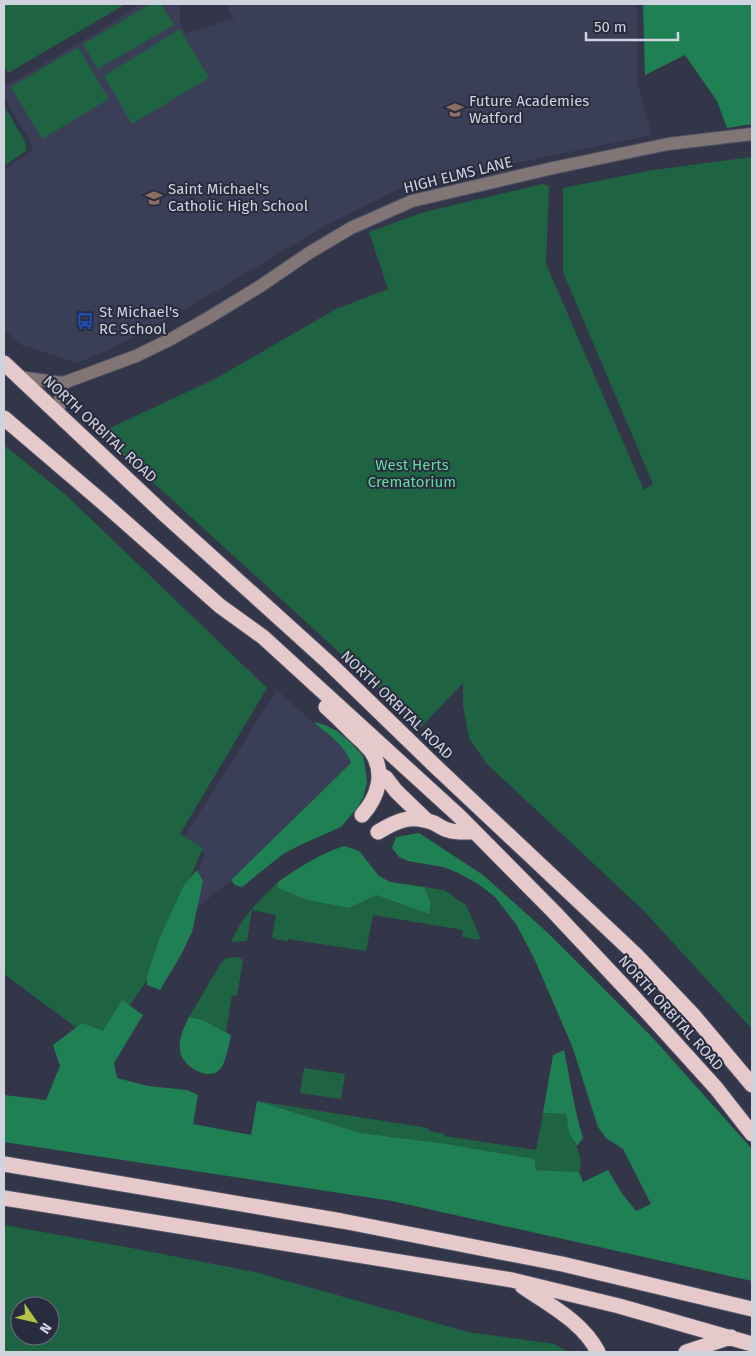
<svg xmlns="http://www.w3.org/2000/svg" width="756" height="1356" font-family="'Fira Sans',sans-serif">
<style>
.built{fill:#3a3e57}
.green{fill:#1e6442;fill-rule:evenodd}
.forest{fill:#1f8053}
.lines{fill:none;stroke-linecap:round;stroke-linejoin:round}
.minor-casing{stroke:#4f5264;stroke-width:14}
.highway-casing{stroke:#4f5264;stroke-width:17}
.minor{stroke:#817576;stroke-width:12}
.highway{stroke:#e6c9cb;stroke-width:15}
.labels{text-anchor:middle;dominant-baseline:central;stroke-width:4;stroke-linejoin:round;paint-order:stroke}
.poi-label{font-size:15px;fill:#d0d2de;stroke:#292c3e;text-anchor:start}
.street-label{font-size:15px;fill:#d0d2de;stroke:#292c3e}
.park-label{font-size:15px;fill:#62dc9d;stroke:#292c3e}
</style>
<rect width="100%" height="100%" fill="#333649"/>
<!-- built -->
<path class="built" d="M 141,4 L 180,4 L 180,24 L 185,33 L 234,19 L 225,4 L 637,4 L 638,85 L 652,135 L 407,185 L 327,225 L 173,316 L 106,351 L 77,363 L 21,345 L 4,328 L 4,169 L 32,151 L 30,141 L 4,97 L 4,87 L 79,43 Z
M 277,690 L 318,727 L 334,738 L 345,750 L 351,763 L 231,880 L 197,908 L 186,900 L 205,853 L 183,839 Z"/>
<!-- green -->
<path class="green" d="M 4,4 L 126,4 L 8,73 L 4,65 Z
M 150,4 L 161,4 L 174,25 L 98,69 L 83,44 Z
M 180,29 L 209,78 L 132,124 L 104,76 Z
M 78,47 L 109,99 L 42,139 L 11,87 Z
M 4,105 L 25,142 L 26,151 L 4,166 Z
M 752,157 L 752,1029 L 644,911 L 486,763 L 469,738 L 463,705 L 463,683 L 421,727 L 99,433 L 215,379 L 336,309 L 388,289 L 369,232 L 424,212 L 543,184 L 549,186 L 546,264 L 644,490 L 653,484 L 563,272 L 563,188 L 653,170 Z
M 4,445 L 67,496 L 267,688 L 180,834 L 203,848 L 183,894 L 167,952 L 101,1046 L 4,974 Z
M 277,883 L 279,888 L 307,900 L 348,908 L 362,902 L 376,895 L 429,914 L 431,903 L 424,887 L 444,890 L 466,905 L 480,937 L 479,940 L 462,937 L 463,930 L 373,915 L 366,951 L 288,939 L 288,941 L 274,939 L 272,937 L 276,915 L 252,910 L 247,941 L 231,942 C 244,914 256,904 277,883 Z
M 238,957 L 243,960 L 237,996 L 232,995 L 226,1032 L 203,1020 L 189,1017 L 221,963 L 226,958 Z
M 304,1068 L 345,1074 L 341,1099 L 300,1093 Z
M 257,1101 L 428,1128 L 429,1131 L 445,1134 L 445,1136 L 536,1150 L 543,1113 L 566,1114 C 567,1121 568,1128 570,1134 C 577,1148 584,1157 579,1172 L 536,1170 L 535,1159 L 441,1143 L 361,1133 Z
M 4,1225 L 131,1248 L 255,1272 L 468,1332 L 554,1344 L 569,1352 L 4,1352 ZM 20,1306 L 50,1306 L 50,1336 L 20,1336 Z"/>
<!-- forest -->
<path class="forest" d="M 643,4 L 752,4 L 752,124 L 727,128 L 717,101 L 685,55 L 645,75 Z
M 314,722 L 325,725 L 337,731 L 352,744 L 363,756 L 365,767 L 367,782 L 364,795 L 358,807 L 341,827 L 300,845 L 283,854 L 242,887 L 235,885 L 231,880 L 351,763 C 347,753 342,746 334,739 C 328,733 320,729 314,722 Z
M 419,833 L 483,875 L 548,933 L 652,1037 L 752,1149 L 752,1281 L 392,1201 L 4,1142 L 4,1095 L 46,1100 L 60,1066 L 53,1045 L 82,1023 L 103,1031 L 122,1000 L 143,1015 L 114,1063 L 117,1078 L 148,1086 L 187,1090 L 198,1095 L 193,1124 L 251,1135 L 257,1101 L 361,1133 L 441,1143 L 535,1159 L 536,1170 L 579,1172 L 583,1182 L 608,1170 L 621,1192 L 636,1211 L 651,1204 L 623,1149 L 606,1138 L 598,1127 L 572,1046 L 534,958 L 516,924 L 495,897 L 477,883 L 456,872 L 443,867 L 408,861 L 399,857 L 392,848 L 396,837 Z
M 344,846 L 359,851 L 379,876 L 390,882 L 424,887 L 431,903 L 429,914 L 376,895 L 362,902 L 348,908 L 307,900 L 278,888 L 277,883 C 297,868 320,854 344,846 Z
M 197,870 L 203,881 L 192,932 L 181,955 L 160,990 L 147,985 L 147,976 L 160,937 L 184,885 Z
M 189,1017 L 203,1020 L 231,1035 C 230,1041 225,1064 221,1068 C 211,1082 188,1069 182,1057 C 176,1044 183,1029 189,1017 Z
M 564,1050 C 570,1079 574,1109 583,1138 L 577,1146 L 569,1133 L 566,1114 L 543,1113 L 553,1055 Z"/>
<g class="lines">
<!-- minor casing -->
<g class="minor-casing">
<path id="minor" d="M 19,377 L 63,383 L 136,356 L 171,339 L 208,318 L 259,287 L 309,253 L 351,228 L 412,201 L 553,168 L 668,144 L 752,134
M 58,414 L 63,383"/>
</g>
<!-- highway casing -->
<g class="highway-casing">
<path id="highway" d="M 4,363 L 162,512 L 329,663 L 433,764 L 636,955 L 694,1016 L 752,1085
M 4,418 L 107,506 L 220,606 L 263,637 L 459,816 L 554,912 L 630,993 L 716,1088 L 752,1134
M 326,707 C 336,716 345,725 354,734 C 360,739 366,745 371,751 C 386,773 378,797 362,815
M 379,774 L 386,778 L 396,791 L 426,820
M 378,832 C 398,820 411,814 434,823 C 438,825 443,829 448,830 C 456,833 467,832 475,832
M 4,1164 L 342,1221 L 562,1264 L 752,1309
M 4,1198 L 512,1280 L 619,1306 L 752,1344
M 522,1286 C 549,1305 582,1321 598,1352
M 686,1352 L 731,1337"/>
</g>
<!-- minor -->
<use href="#minor" class="minor"/>
<!-- highway -->
<use href="#highway" class="highway"/>
</g>
<!-- icons -->
<defs>
<g id="school-bare" transform="scale(1.35)"><path d="M0-5L7-2L0 1L-7-2ZM-4 1L0 2.5L4 1V4Q0 6-4 4Z" fill="#8d6e63" stroke="#292c3e" stroke-width="2.5" paint-order="stroke"/></g>
<g id="bus-bare" transform="scale(1.35)"><path d="M-5-6H5V4H4V6H2V4H-2V6H-4V4H-5ZM-3.5-4V0h7V-4ZM-3.5 1.2v1.5H-2V1.2ZM2 1.2v1.5H3.5V1.2Z" fill="#1a4fb4" stroke="#292c3e" stroke-width="2.5" paint-order="stroke"/></g>
</defs>
<g fill-rule="evenodd">
<use href="#school-bare" x="455" y="110"/>
<use href="#school-bare" x="154" y="198"/>
<use href="#bus-bare" x="85" y="321"/>
</g>
<g class="labels">
<!-- poi labels -->
<g class="poi-label">
<text x="469" y="101">Future Academies<tspan x="469" dy="17">Watford</tspan></text>
<text x="168" y="189">Saint Michael's<tspan x="168" dy="17">Catholic High School</tspan></text>
<text x="99" y="312">St Michael's<tspan x="99" dy="17">RC School</tspan></text>
</g>
<!-- street labels -->
<g class="street-label">
<text transform="translate(458 175) rotate(-14)">HIGH ELMS LANE</text>
<text transform="translate(100 429) rotate(43)">NORTH ORBITAL ROAD</text>
<text transform="translate(397 705) rotate(44)">NORTH ORBITAL ROAD</text>
<text transform="translate(671 1013) rotate(48)">NORTH ORBITAL ROAD</text>
</g>
<!-- park labels -->
<g class="park-label">
<text x="412" y="465">West Herts<tspan x="412" dy="17">Crematorium</tspan></text>
</g>
</g>
<!-- border -->
<rect width="756" height="1356" fill="none" stroke="#d0d2de" stroke-width="10"/>
<!-- north arrow -->
<g transform="translate(35 1321) rotate(124)"><circle r="24" fill="#292c3e" stroke="#6c6e7e"/>
<path d="M0-4L9 19L0 12L-9 19Z" fill="#b6c148"/>
<text y="-8" font-size="14" font-weight="bold" text-anchor="middle" fill="#d0d2de">N</text>
</g>
<!-- scale -->
<path d="M586 32v8h92v-8" fill="none" stroke="#d0d2de" stroke-width="2.5"/>
<text x="594" y="32" font-size="15" fill="#d0d2de" stroke="#292c3e" stroke-width="4" paint-order="stroke">50 m</text>
</svg>
